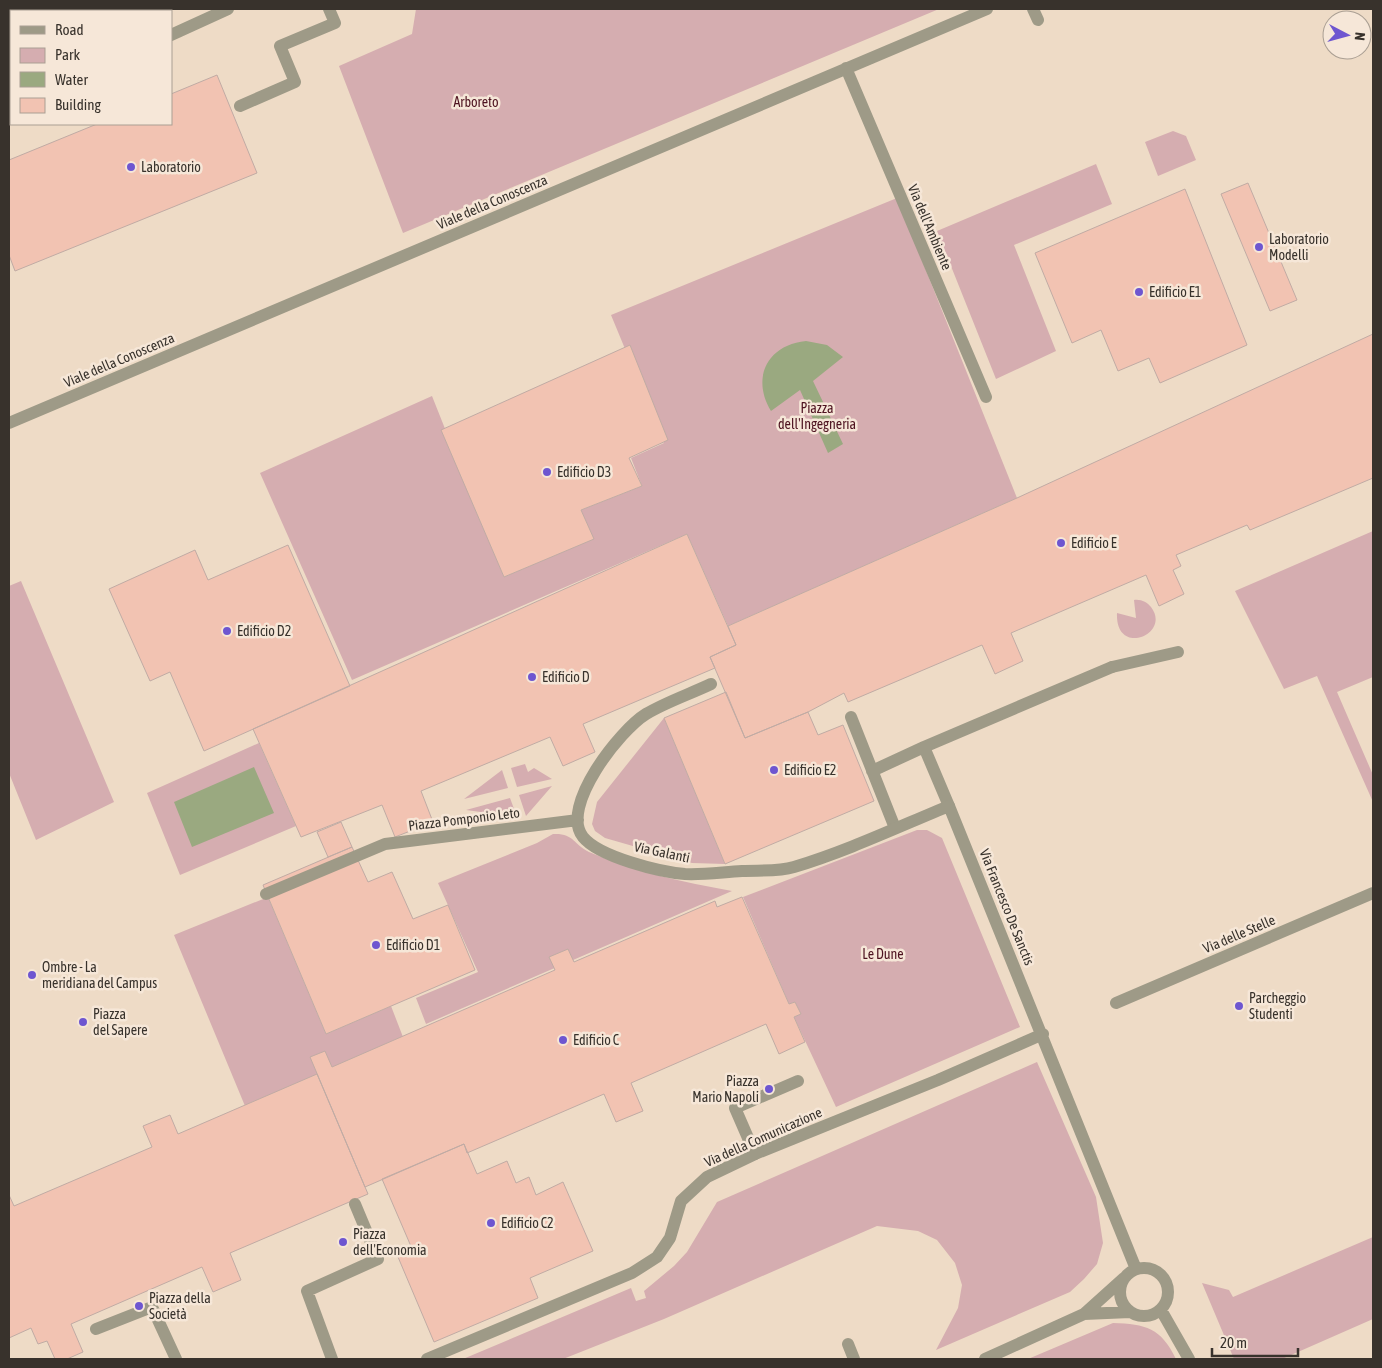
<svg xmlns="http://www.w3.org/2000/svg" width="1382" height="1368" font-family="'Asap Condensed',sans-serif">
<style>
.built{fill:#eedbc6;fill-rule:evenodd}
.green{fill:#d5adb0}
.water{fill:#9aa980}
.building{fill:#f2c3b2;stroke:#c0aba4}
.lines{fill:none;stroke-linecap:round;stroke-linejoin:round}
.service{stroke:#9e9a87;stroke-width:12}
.pedestrian{stroke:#9e9a87;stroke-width:12}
.minor{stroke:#9e9a87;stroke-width:12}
.poi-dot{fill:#6e56d0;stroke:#f6e7d8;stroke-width:2}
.labels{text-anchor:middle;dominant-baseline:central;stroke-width:5;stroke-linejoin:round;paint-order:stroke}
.park-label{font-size:14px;fill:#4e1320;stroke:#f6e7d8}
.poi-label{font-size:14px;fill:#38322c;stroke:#f6e7d8;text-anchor:start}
.street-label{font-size:14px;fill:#38322c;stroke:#f6e7d8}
</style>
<rect width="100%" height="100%" fill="#f6e7d8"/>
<!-- built -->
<path class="built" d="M 9,9 L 1373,9 L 1373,1359 L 9,1359 ZM 11,11 L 171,11 L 171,124 L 11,124 ZM 1332,20 L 1362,20 L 1362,50 L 1332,50 Z"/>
<!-- green -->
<path class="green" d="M 416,9 L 939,9 L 403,233 L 339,66 L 412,34 Z
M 1173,131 L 1186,136 L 1196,160 L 1158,176 L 1145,142 Z
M 1096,164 L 1112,204 L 1014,245 L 1056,351 L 996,379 L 937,231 Z
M 897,198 L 1017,498 L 728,626 L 687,534 L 352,680 L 260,473 L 432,396 L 504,577 L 593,539 L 581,510 L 642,486 L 631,458 L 664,443 L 611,315 Z
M 1373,531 L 1373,677 L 1337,692 L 1373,775 L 1373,802 L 1317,676 L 1284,689 L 1235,591 Z
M 21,581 L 114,802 L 36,840 L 9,773 L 9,586 Z
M 1134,600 C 1141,599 1147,602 1151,607 C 1172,634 1115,658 1117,613 L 1136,618 Z
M 664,718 L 725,864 L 692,863 L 605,838 L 595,831 L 592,824 L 597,802 Z
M 259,743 L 296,826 L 180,875 L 147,793 Z
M 525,764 L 528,772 L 534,768 L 552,779 L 517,787 L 511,768 Z
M 502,770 L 508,788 L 464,799 Z
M 552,786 L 526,816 L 519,795 Z
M 510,798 L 517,817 L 466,810 Z
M 917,830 L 927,830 L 942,838 L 1020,1027 L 836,1107 L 794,1017 L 801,1014 L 795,1002 L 789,1004 L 743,897 Z
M 553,834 C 574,833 573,844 589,852 C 635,872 683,882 732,891 L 426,1024 L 416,998 L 478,972 L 438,883 L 537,843 Z
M 268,897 L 326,1034 L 391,1006 L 403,1037 L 245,1106 L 174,935 Z
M 1037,1062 L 1096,1197 L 1103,1243 L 1097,1264 L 1084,1279 L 1070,1292 L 936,1350 L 958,1308 L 962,1285 L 955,1263 L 937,1240 L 918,1231 L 877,1226 L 664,1319 L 563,1359 L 463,1359 L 631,1288 L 636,1301 L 646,1298 L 644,1291 L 674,1266 L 687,1252 L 717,1202 Z
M 1373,1237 L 1373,1319 L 1282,1359 L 1234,1359 L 1202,1283 L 1229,1290 L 1233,1297 Z
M 1113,1323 C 1146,1324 1161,1328 1176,1359 L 1028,1359 Z"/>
<!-- water -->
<path class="water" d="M 806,341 L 827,345 L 843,357 L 813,381 L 843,444 L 828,453 L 800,390 L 771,411 C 751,378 767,345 806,341 Z
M 254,767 L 274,813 L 192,847 L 174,802 Z"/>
<!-- building -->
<path class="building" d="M 9,9 L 58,9 L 59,11 L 11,11 L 11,70 L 9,71 Z
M 217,75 L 257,173 L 15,271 L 9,255 L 9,160 L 97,124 L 171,124 L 171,94 Z
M 1248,183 L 1297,300 L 1270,311 L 1221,194 Z
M 1185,189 L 1247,345 L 1160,383 L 1149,358 L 1118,371 L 1101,330 L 1072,343 L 1035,253 Z
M 1373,334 L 1373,478 L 1250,530 L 1247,525 L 1176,555 L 1181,566 L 1173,570 L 1184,594 L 1159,606 L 1146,575 L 1011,633 L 1023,661 L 995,674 L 982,645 L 848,702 L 844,693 L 808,712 L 745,738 L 710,657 L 736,645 L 728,626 L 1017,498 Z
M 630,345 L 668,440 L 629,458 L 642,486 L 581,510 L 594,539 L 504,577 L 441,430 Z
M 687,534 L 736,645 L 710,657 L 715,668 L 583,724 L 595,752 L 563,766 L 550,737 L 421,791 L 433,822 L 395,837 L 382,805 L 301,837 L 253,729 Z
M 288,545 L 350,686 L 204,751 L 170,672 L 150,681 L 109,589 L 195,550 L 208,580 Z
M 726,692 L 745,738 L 808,712 L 818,735 L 843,725 L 874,801 L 725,864 L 664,718 Z
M 341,822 L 352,847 L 328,857 L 317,832 Z
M 352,847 L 368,882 L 392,872 L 413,919 L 448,905 L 475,970 L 326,1034 L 263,885 Z
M 742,897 L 789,1004 L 795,1002 L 801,1014 L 794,1017 L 805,1042 L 779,1054 L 766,1024 L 631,1083 L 643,1111 L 616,1122 L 604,1094 L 467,1153 L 464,1144 L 365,1187 L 310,1057 L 325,1051 L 332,1067 L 555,970 L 549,957 L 568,949 L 574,962 L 715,901 L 717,907 Z
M 317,1074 L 368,1194 L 230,1253 L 241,1280 L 213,1292 L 202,1267 L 71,1324 L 83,1352 L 67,1359 L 55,1359 L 47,1341 L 38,1344 L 31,1328 L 9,1338 L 9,1195 L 14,1206 L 152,1147 L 143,1126 L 170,1115 L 178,1134 Z
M 464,1144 L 477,1174 L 507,1161 L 516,1183 L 529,1177 L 536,1195 L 563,1182 L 593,1251 L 530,1278 L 538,1298 L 434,1342 L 398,1257 L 413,1251 L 382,1179 Z"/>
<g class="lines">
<!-- service -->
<path class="service" d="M 101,9 L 102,11
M 1033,9 L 1038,20
M 171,35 L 228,9
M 9,106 L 11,105
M 240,106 L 295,82 L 280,46 L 335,23 L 329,9
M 851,717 L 895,828
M 872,771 L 924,747
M 949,806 L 924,747 L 1112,667
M 755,1154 L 735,1108 L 798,1081
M 848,1344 L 854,1359"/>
<!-- pedestrian -->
<path class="pedestrian" d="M 1112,667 L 1178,652"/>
<!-- minor -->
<path class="minor" d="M 846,68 L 986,397
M 9,423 L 987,9
M 711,684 C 690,694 666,702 646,714 C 620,730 559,807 583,837 C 599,857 660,872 685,874 C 703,875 723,872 742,871 C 758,870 778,872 794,867 C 847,851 898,827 949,806 L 1136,1269
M 266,894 L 385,844 L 578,820
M 1116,1003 L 1373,893
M1120 1292a24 24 0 1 1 48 0a24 24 0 1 1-48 0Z
M 1124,1278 L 1084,1314 L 1130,1312
M 1161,1310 L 1189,1359
M 96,1329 L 152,1307 L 176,1359
M 332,1359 L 307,1291 L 378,1259 L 355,1204
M 427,1359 L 632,1273 L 657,1257 L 670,1238 L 681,1201 L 707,1177 L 755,1154 L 938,1080 L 1043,1034
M 985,1359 L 1084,1314"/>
</g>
<!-- markers -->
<g class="poi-dot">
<circle cx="131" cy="167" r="5"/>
<circle cx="1259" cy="247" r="5"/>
<circle cx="1139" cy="292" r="5"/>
<circle cx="547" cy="472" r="5"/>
<circle cx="1061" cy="543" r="5"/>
<circle cx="227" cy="631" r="5"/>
<circle cx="532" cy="677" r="5"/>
<circle cx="774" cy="770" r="5"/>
<circle cx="376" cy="945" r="5"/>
<circle cx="32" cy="975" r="5"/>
<circle cx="1239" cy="1006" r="5"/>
<circle cx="83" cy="1022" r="5"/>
<circle cx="563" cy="1040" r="5"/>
<circle cx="769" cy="1089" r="5"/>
<circle cx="491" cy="1223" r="5"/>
<circle cx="343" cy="1242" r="5"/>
<circle cx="139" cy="1306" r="5"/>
</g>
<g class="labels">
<!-- park labels -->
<g class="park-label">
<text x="476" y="102">Arboreto</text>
<text x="817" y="408">Piazza<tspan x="817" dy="16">dell'Ingegneria</tspan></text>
<text x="883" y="954">Le Dune</text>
</g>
<!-- poi labels -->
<g class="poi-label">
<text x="141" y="167">Laboratorio</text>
<text x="1269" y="239">Laboratorio<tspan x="1269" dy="16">Modelli</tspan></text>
<text x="1149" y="292">Edificio E1</text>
<text x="557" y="472">Edificio D3</text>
<text x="1071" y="543">Edificio E</text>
<text x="237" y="631">Edificio D2</text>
<text x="542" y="677">Edificio D</text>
<text x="784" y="770">Edificio E2</text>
<text x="386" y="945">Edificio D1</text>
<text x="42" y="967">Ombre - La<tspan x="42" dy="16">meridiana del Campus</tspan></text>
<text x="1249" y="998">Parcheggio<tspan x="1249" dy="16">Studenti</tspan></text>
<text x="93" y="1014">Piazza<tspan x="93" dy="16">del Sapere</tspan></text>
<text x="573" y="1040">Edificio C</text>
<text x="759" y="1081" text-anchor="end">Piazza<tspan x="759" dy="16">Mario Napoli</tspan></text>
<text x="501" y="1223">Edificio C2</text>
<text x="353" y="1234">Piazza<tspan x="353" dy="16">dell'Economia</tspan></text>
<text x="149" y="1298">Piazza della<tspan x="149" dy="16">Società</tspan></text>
</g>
<!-- street labels -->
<g class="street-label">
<text transform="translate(492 202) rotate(-23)">Viale della Conoscenza</text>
<text transform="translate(930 227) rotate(67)">Via dell'Ambiente</text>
<text transform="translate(119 360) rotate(-23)">Viale della Conoscenza</text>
<text transform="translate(464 819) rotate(-7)">Piazza Pomponio Leto</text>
<text transform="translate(662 852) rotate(12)">Via Galanti</text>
<text transform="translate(1007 907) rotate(68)">Via Francesco De Sanctis</text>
<text transform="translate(1239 934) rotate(-23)">Via delle Stelle</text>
<text transform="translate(763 1137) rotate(-24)">Via della Comunicazione</text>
</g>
</g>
<!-- border -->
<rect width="1382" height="1368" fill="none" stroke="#38322c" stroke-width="20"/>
<!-- legend -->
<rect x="10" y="10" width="162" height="115" fill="#f6e7d8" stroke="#aa9f93"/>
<rect x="20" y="26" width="25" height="8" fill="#9e9a87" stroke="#aa9f93"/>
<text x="55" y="35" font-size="15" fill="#38322c">Road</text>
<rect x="20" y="48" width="25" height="15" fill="#d5adb0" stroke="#aa9f93"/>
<text x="55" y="60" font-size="15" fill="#38322c">Park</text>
<rect x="20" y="72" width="25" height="15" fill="#9aa980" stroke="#aa9f93"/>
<text x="55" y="85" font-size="15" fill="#38322c">Water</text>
<rect x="20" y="98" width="25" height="15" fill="#f2c3b2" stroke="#aa9f93"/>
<text x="55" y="110" font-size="15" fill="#38322c">Building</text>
<!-- north arrow -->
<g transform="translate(1347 35) rotate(96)"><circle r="24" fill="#f6e7d8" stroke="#aa9f93"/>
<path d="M0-4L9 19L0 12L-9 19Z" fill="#6e56d0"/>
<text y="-8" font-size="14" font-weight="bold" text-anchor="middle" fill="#38322c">N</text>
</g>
<!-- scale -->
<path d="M1212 1348v8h86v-8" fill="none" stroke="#38322c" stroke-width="2.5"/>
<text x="1220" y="1348" font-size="15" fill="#38322c" stroke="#f6e7d8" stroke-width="4" paint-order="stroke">20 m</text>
</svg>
